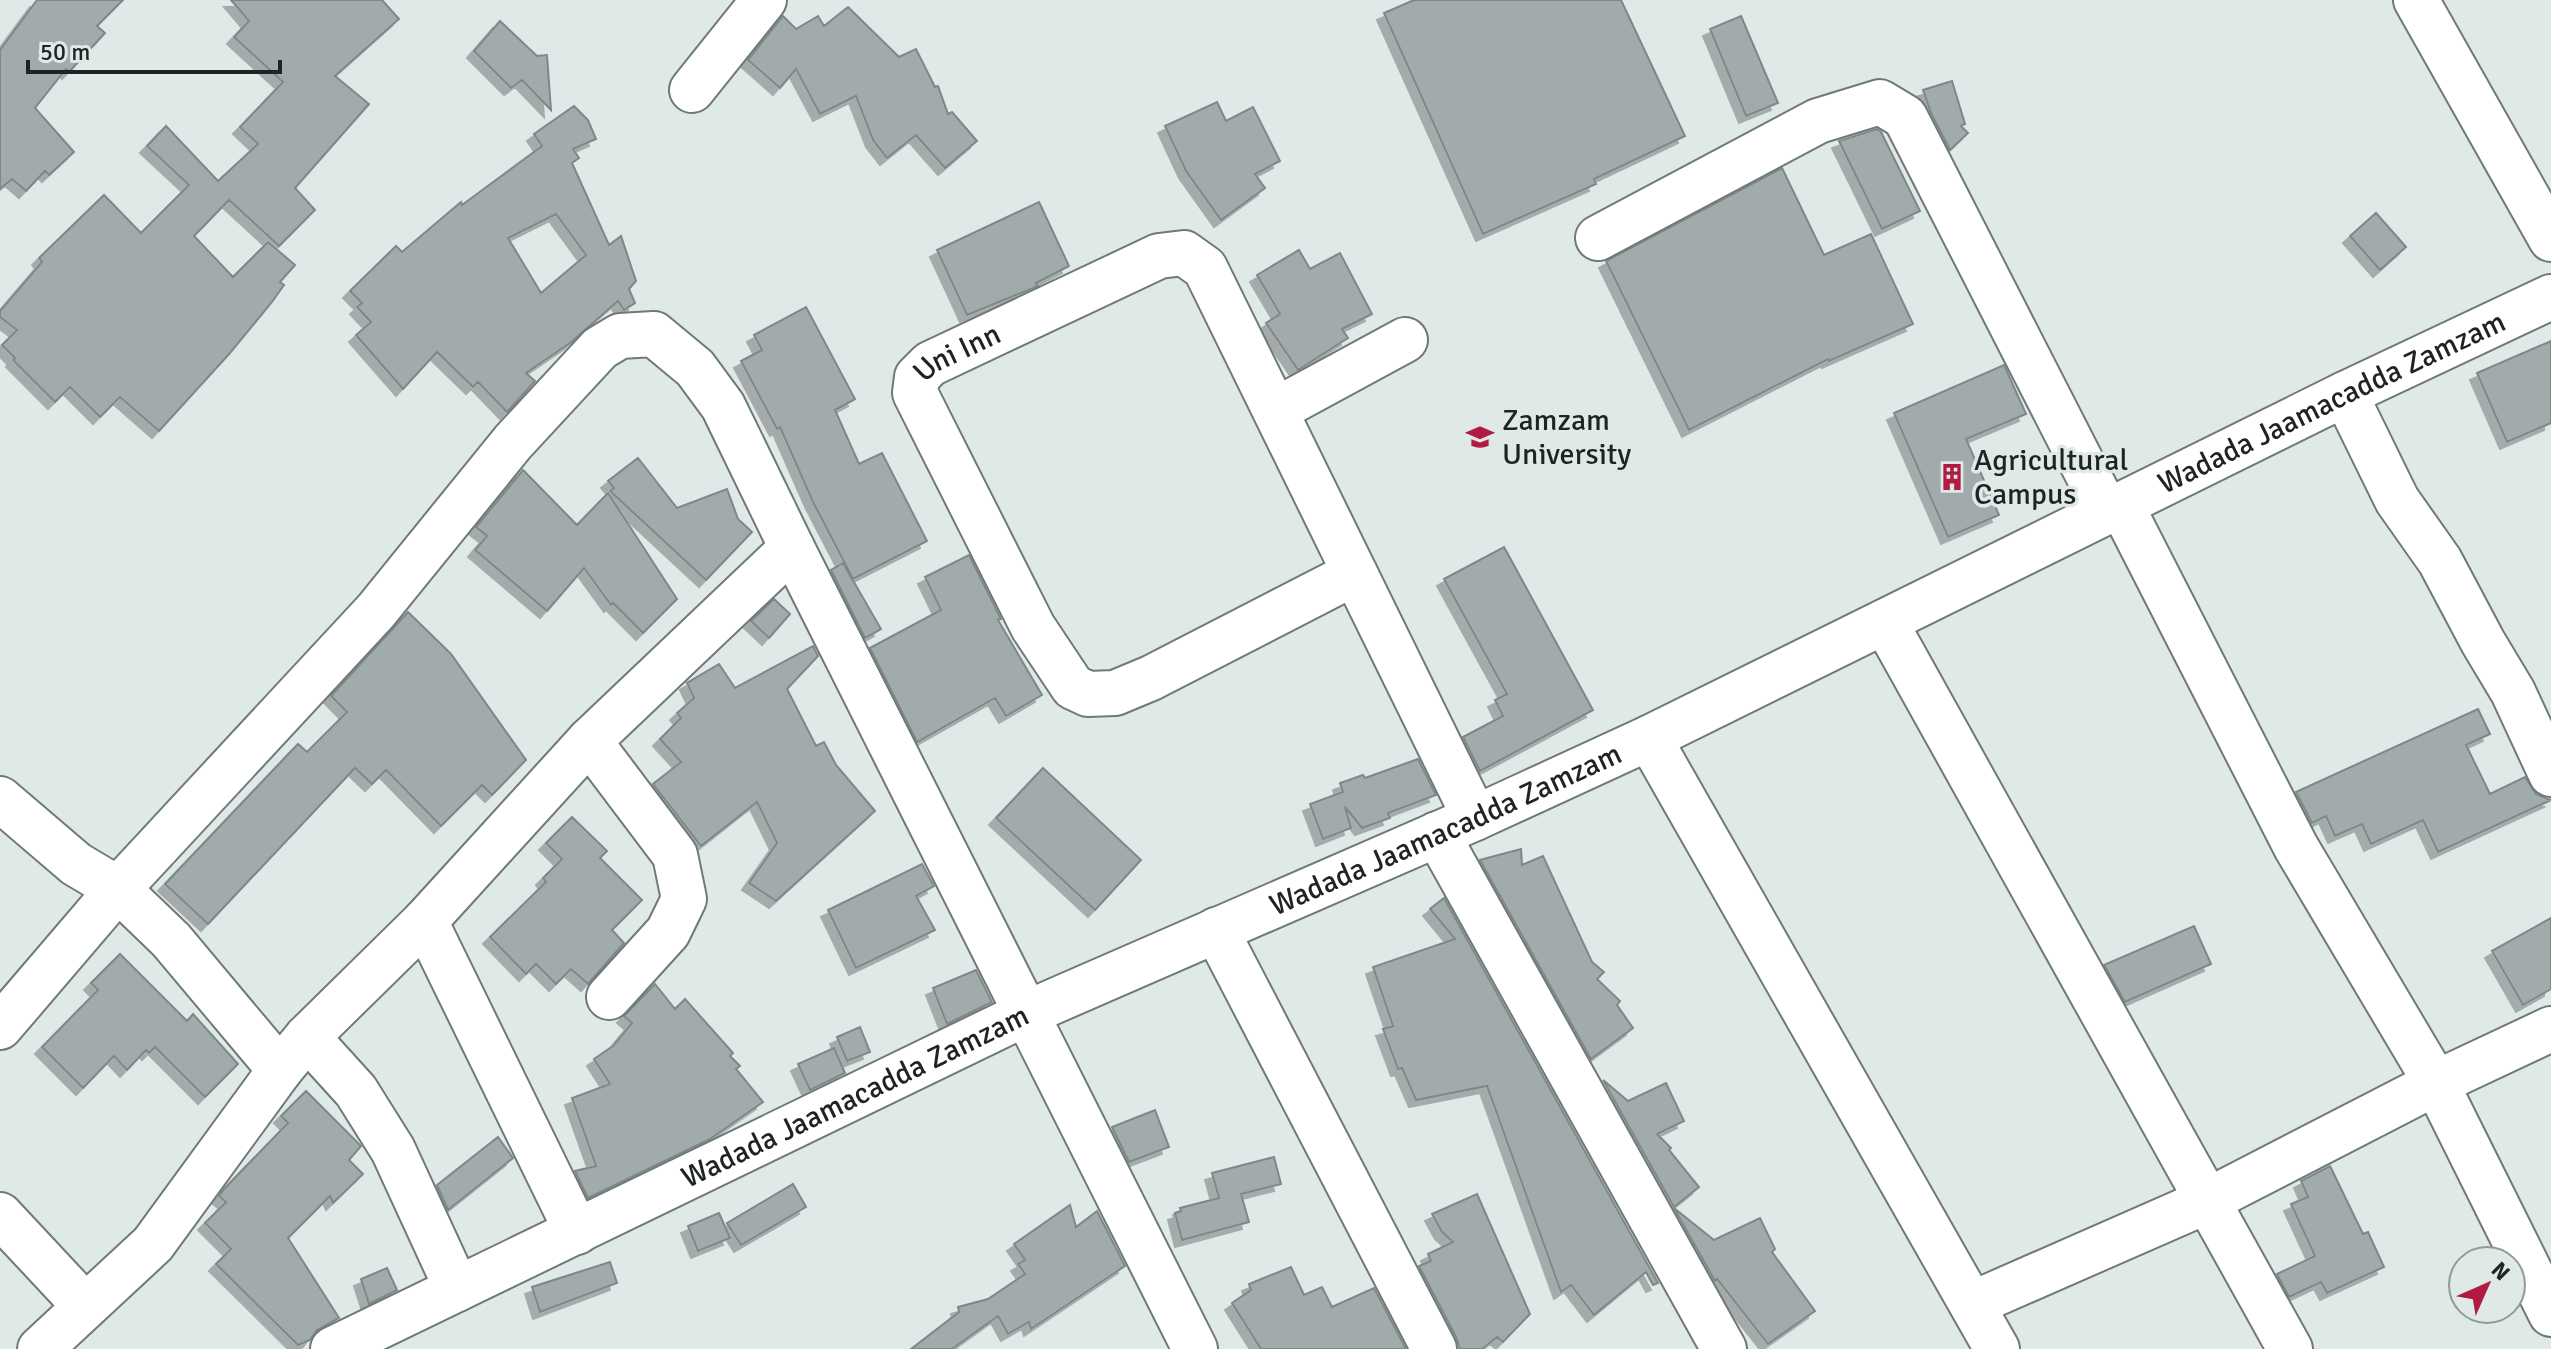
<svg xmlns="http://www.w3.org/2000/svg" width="2551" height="1349" font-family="Signika,sans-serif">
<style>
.building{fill:#a1abab;stroke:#7e8887;stroke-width:2;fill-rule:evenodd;filter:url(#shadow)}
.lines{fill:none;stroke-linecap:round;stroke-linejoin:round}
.minor-casing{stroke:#6f7978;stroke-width:48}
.minor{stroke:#fff;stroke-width:44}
.labels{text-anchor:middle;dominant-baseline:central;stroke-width:7;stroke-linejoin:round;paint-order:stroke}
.street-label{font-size:30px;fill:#1f2323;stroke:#dfe9e8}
.poi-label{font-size:30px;fill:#1f2323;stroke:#dfe9e8;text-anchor:start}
</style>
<defs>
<filter id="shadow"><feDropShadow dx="-7" dy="7" stdDeviation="0" flood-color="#0004"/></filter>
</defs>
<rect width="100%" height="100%" fill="#dfe9e8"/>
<!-- building -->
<path class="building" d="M 37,0 L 123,0 L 97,26 L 105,33 L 69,72 L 66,69 L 35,108 L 74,152 L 49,175 L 45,171 L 26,191 L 12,179 L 0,189 L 0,50 Z
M 231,0 L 382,0 L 399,19 L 335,76 L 369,104 L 295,188 L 315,210 L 279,246 L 229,200 L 194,236 L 233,277 L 268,242 L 295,265 L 280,282 L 284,285 L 272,302 L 230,353 L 159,431 L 120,397 L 100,417 L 70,387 L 55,402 L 13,360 L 15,358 L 2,345 L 17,330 L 0,317 L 0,311 L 42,262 L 39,258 L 104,195 L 141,233 L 189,185 L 147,146 L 166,126 L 218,181 L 258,144 L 240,127 L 283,82 L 234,37 L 249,21 Z
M 1414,0 L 1621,0 L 1685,136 L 1594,179 L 1596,184 L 1483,234 L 1384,13 Z
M 848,7 L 899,57 L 916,49 L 935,87 L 938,86 L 948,114 L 952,112 L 977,141 L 945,168 L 916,135 L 887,158 L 873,140 L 856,96 L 820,114 L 796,69 L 780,88 L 748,60 L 783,16 L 796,29 L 818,16 L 824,26 Z
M 1741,16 L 1778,103 L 1746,116 L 1710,29 Z
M 500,21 L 537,56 L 547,55 L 551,110 L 522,80 L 511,88 L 474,51 Z
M 1952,81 L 1965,124 L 1961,126 L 1968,133 L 1950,150 L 1931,113 L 1923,90 Z
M 1217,102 L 1226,121 L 1253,107 L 1280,161 L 1255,174 L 1265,188 L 1221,220 L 1186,171 L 1165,126 Z
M 574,106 L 588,120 L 596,139 L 573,149 L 579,158 L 572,163 L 609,245 L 621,236 L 636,281 L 629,289 L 635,303 L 624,310 L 618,301 L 570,343 L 526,373 L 535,381 L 507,412 L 478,382 L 473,387 L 437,352 L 403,389 L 356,335 L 371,322 L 357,307 L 362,303 L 350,291 L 396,246 L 402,252 L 461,202 L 462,205 L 542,146 L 534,134 ZM 556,214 L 586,255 L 541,293 L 508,238 Z
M 1877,129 L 1881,132 L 1920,211 L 1882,229 L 1839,141 Z
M 1782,168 L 1824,255 L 1871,234 L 1913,324 L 1829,361 L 1828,359 L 1689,430 L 1606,261 Z
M 1039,202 L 1069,266 L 1036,283 L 1038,286 L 967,315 L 937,250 Z
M 2376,213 L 2406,247 L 2380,270 L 2350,236 Z
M 1299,250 L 1310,269 L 1340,253 L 1372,314 L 1342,329 L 1348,338 L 1298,370 L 1266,323 L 1280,314 L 1257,275 Z
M 806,307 L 855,399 L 835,410 L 859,464 L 882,453 L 927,541 L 853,579 L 813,502 L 780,427 L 777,429 L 741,361 L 762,350 L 754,335 Z
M 2551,341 L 2551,423 L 2507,442 L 2477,373 Z
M 2004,365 L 2026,414 L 1966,439 L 1999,515 L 1948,537 L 1894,413 Z
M 638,458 L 677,508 L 727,489 L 738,519 L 752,532 L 706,580 L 610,491 L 614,488 L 608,481 Z
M 523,470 L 577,525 L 608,493 L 677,599 L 643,633 L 613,603 L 611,605 L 584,568 L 547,611 L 475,550 L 487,536 L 476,527 Z
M 1504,547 L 1593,710 L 1480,771 L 1463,737 L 1503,716 L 1495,700 L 1507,694 L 1444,579 Z
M 969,555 L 1001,619 L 998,620 L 1042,695 L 1006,716 L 995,698 L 917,742 L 870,648 L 941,610 L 925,577 Z
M 843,563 L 881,629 L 865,638 L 831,570 Z
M 774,599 L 790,614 L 769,638 L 751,621 Z
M 408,612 L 451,654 L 526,760 L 492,795 L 482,785 L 441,826 L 386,770 L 372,784 L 355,768 L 208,924 L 165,884 L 298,744 L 307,752 L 347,712 L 331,696 Z
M 813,646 L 818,656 L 787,689 L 816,746 L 824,742 L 836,765 L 875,811 L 776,901 L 749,883 L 777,843 L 757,802 L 701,846 L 653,784 L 681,762 L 660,739 L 681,718 L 677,713 L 694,698 L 687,683 L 719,664 L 735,688 Z
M 2478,709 L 2490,734 L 2466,745 L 2490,794 L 2525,777 L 2536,794 L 2551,800 L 2438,852 L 2423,820 L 2371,844 L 2362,824 L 2335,836 L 2326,816 L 2312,823 L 2296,792 Z
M 1418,759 L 1436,795 L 1388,813 L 1390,818 L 1362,828 L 1345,807 L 1351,828 L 1323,839 L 1310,804 L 1343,792 L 1340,783 L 1363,775 L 1365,778 Z
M 1043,768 L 1141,860 L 1095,910 L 996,818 Z
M 572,817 L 607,851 L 600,858 L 642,900 L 612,930 L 624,943 L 588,984 L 571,969 L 556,984 L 536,964 L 526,974 L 490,937 L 546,882 L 543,878 L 562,859 L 546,843 Z
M 1521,849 L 1522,865 L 1543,856 L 1592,962 L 1604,972 L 1597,979 L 1620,1001 L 1617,1005 L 1633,1028 L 1591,1059 L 1480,860 Z
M 922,864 L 934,886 L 916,896 L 935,930 L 856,968 L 828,910 Z
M 1444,898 L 1658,1283 L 1653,1285 L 1646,1272 L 1594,1315 L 1571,1285 L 1561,1292 L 1487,1086 L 1416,1100 L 1402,1068 L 1398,1069 L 1383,1029 L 1393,1026 L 1373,967 L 1455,939 L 1430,909 Z
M 2551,918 L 2551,989 L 2523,1005 L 2492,951 Z
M 2194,926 L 2211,964 L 2125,1002 L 2104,965 Z
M 120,954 L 187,1021 L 193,1014 L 238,1064 L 205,1097 L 155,1047 L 149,1053 L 146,1050 L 127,1070 L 114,1056 L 83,1088 L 42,1047 L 98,990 L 91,983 Z
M 976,970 L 992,1002 L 947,1024 L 933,988 Z
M 655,984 L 675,1009 L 685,999 L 733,1053 L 730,1056 L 740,1066 L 736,1069 L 763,1102 L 710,1139 L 588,1198 L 575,1171 L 596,1166 L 572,1098 L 610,1084 L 594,1059 L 613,1046 L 632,1023 L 624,1016 Z
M 860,1027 L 870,1052 L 847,1061 L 837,1037 Z
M 834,1048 L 845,1073 L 810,1090 L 798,1064 Z
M 1603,1080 L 1628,1101 L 1666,1083 L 1684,1121 L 1657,1134 L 1671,1148 L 1669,1150 L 1699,1187 L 1674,1207 Z
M 306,1091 L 361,1146 L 349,1160 L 363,1174 L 333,1203 L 330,1196 L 288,1238 L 339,1318 L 317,1330 L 310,1340 L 298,1345 L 216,1264 L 231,1249 L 205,1223 L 226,1202 L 219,1196 L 225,1188 L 288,1123 L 281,1116 Z
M 1155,1110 L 1169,1147 L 1129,1162 L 1112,1127 Z
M 498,1137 L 513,1158 L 448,1210 L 437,1185 Z
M 1274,1157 L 1281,1184 L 1241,1194 L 1249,1222 L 1182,1240 L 1175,1213 L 1181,1211 L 1180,1208 L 1219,1198 L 1212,1173 Z
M 2330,1166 L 2363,1234 L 2368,1232 L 2384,1267 L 2327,1293 L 2321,1282 L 2289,1297 L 2277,1274 L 2315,1256 L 2291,1204 L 2308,1197 L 2301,1181 Z
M 793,1184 L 806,1207 L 741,1245 L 727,1223 Z
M 1477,1194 L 1530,1314 L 1503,1342 L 1497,1337 L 1482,1349 L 1460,1349 L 1456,1337 L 1419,1266 L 1431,1261 L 1428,1254 L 1453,1242 L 1442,1232 L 1432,1214 Z
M 1070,1205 L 1076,1227 L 1097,1211 L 1125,1266 L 1031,1329 L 1029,1322 L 1008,1334 L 998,1316 L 952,1349 L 911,1349 L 959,1312 L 958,1307 L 988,1299 L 1025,1274 L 1018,1264 L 1025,1260 L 1014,1244 Z
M 1674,1208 L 1714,1240 L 1760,1218 L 1775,1249 L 1772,1252 L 1815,1311 L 1768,1344 L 1717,1279 L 1715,1281 Z
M 719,1213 L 730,1238 L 698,1251 L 688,1226 Z
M 610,1262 L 617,1283 L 540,1312 L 532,1287 Z
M 1291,1267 L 1304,1295 L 1322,1287 L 1332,1307 L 1374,1288 L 1406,1349 L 1261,1349 L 1232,1303 L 1251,1290 L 1249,1284 Z
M 387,1268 L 397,1290 L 369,1304 L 361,1279 Z"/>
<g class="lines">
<!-- minor casing -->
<g class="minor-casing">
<g id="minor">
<path d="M 2416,0 L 2551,239"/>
<path d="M 692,90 L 764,0"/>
<path d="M 1598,238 L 1818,121 L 1880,102 L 1905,117 L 2107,512"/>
<path d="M 2345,394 L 2397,500 L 2440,561 L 2483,642 L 2513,692 L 2551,774"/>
<path d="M 1276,410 L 1405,340"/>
<path d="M 2121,505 L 2296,847 L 2436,1083 L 2551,1314"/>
<path id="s1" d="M 1355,573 L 1151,678 L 1115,693 L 1088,694 L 1073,687 L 1033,627 L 915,393 L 917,377 L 930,364 L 1159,256 L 1184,253 L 1205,268 L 1475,818"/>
<path d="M 1885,622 L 2290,1349"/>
<path d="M 1649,738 L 1997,1349"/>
<path d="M 589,741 L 792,548"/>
<path d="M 0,799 L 76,864 L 118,889 L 171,940 L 280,1070 L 153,1244 L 40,1349"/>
<path d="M 1437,834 L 1724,1349"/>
<path d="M 425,921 L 577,1232"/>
<path d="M 1216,930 L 1434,1349"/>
<path d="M 0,1027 L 118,889 L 376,611 L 513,442 L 600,348 L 620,336 L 654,334 L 695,368 L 723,406 L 792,548 L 1195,1349"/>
<path d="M 307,1037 L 356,1091 L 393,1150 L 457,1289"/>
<path d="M 280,1070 L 307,1037 L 425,921 L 589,741 L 675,855 L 684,899 L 668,932 L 609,997"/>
<path d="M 0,1215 L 85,1306"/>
<path d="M 1972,1304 L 2207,1201 L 2436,1083 L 2551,1029"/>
<path id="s2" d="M 333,1349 L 1027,1013 L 1475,818 L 1649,738 L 2345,394 L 2551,297"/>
</g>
</g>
<!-- minor -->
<use href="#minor" class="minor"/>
</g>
<!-- icons -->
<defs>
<g id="university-bare" transform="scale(2.16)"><path d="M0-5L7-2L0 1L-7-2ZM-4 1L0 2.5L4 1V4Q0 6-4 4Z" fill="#af1b43" stroke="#dfe9e8" stroke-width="2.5" paint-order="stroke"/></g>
<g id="building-bare" transform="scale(2.16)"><path d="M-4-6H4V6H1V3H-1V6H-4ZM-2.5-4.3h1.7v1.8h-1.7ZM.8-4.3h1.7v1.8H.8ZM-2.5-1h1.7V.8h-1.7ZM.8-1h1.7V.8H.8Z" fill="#af1b43" stroke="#dfe9e8" stroke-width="2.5" paint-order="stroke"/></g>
</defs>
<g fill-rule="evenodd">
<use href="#university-bare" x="1480" y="437"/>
<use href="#building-bare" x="1952" y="477"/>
</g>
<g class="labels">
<!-- street labels -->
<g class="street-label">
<text stroke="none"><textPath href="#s1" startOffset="710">Uni Inn</textPath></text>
<text stroke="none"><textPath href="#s2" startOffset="2212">Wadada Jaamacadda Zamzam</textPath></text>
<text stroke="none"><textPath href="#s2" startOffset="1228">Wadada Jaamacadda Zamzam</textPath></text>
<text stroke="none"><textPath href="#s2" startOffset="580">Wadada Jaamacadda Zamzam</textPath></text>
</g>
<!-- poi labels -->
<g class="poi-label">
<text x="1502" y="420">Zamzam<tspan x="1502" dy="34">University</tspan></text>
<text x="1974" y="460">Agricultural<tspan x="1974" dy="34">Campus</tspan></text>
</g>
</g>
<!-- north arrow -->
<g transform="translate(2487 1285) rotate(45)"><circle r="38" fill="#dfe9e8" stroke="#929a99" stroke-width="2"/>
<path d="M0-6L14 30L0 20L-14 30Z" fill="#af1b43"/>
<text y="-12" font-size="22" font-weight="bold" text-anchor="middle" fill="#1f2323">N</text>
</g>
<!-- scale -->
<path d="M28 60v12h252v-12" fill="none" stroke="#1f2323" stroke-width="4"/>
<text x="40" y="60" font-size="24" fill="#1f2323" stroke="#dfe9e8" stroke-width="6" paint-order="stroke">50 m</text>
</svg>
